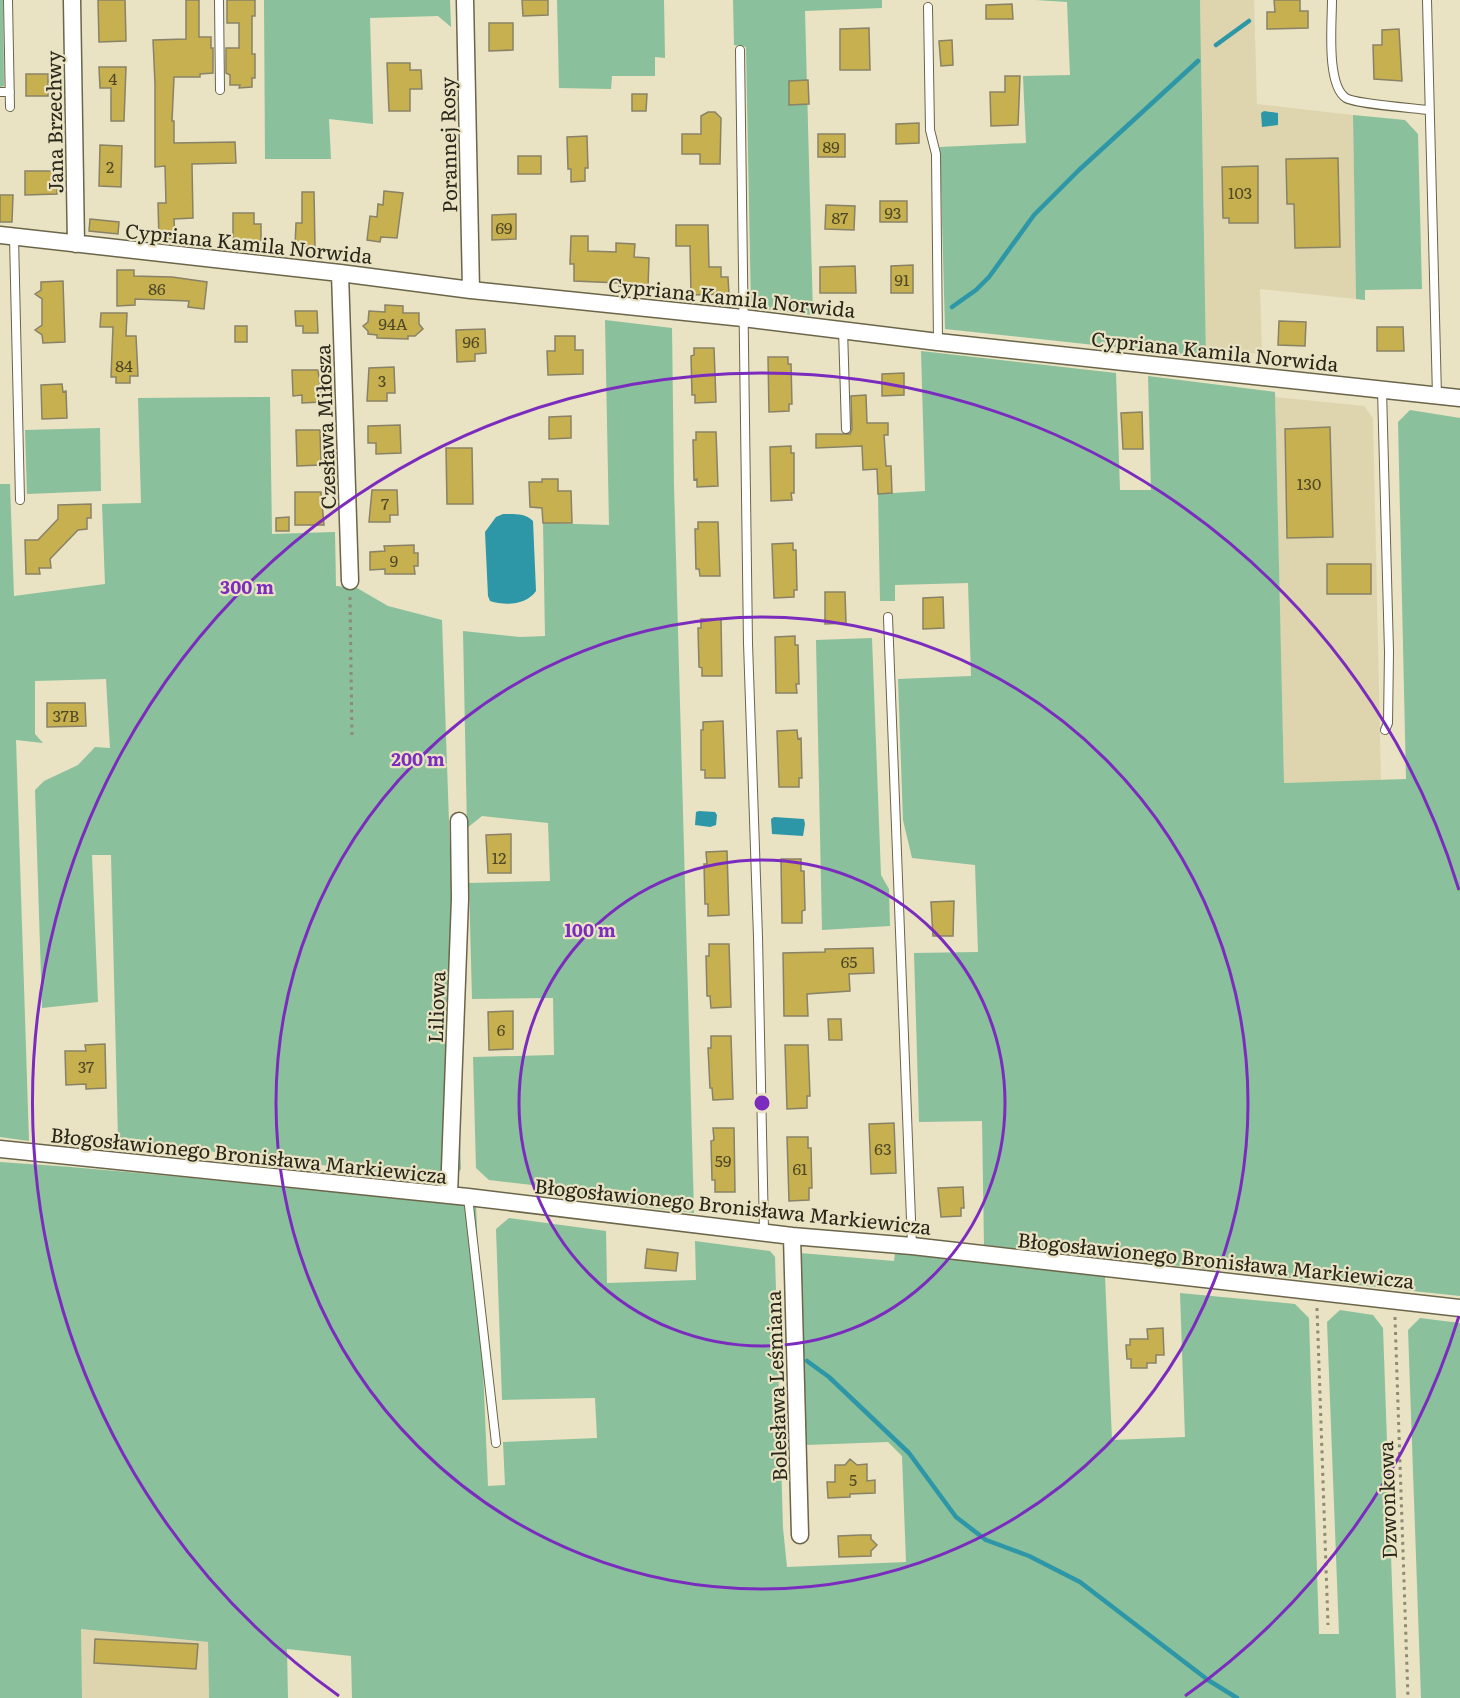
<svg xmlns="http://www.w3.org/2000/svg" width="1460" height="1698" font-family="Literata,serif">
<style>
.built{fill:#ded5af}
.green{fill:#8ac09b}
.water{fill:#2d96a7}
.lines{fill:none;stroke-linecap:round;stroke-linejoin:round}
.stream{stroke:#2d96a7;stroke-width:4.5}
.building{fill:#c6b04f;stroke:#898266;stroke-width:1.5}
.lane-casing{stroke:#6b6549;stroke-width:10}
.street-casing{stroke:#6b6549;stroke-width:19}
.path{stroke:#8f8a74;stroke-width:3;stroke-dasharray:3 4.5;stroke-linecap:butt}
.lane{stroke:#fff;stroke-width:8}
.street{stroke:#fff;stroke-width:16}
.ring{fill:none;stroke:#7b2cbf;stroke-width:3}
.labels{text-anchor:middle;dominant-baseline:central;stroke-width:4.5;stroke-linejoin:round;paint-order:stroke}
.number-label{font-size:16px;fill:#504827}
.street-label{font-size:20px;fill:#29261a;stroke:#e9e2c3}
.centre{fill:#7b2cbf;stroke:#e9e2c3;stroke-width:3}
.ring-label{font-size:18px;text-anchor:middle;font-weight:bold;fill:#7b2cbf;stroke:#e9e2c3;stroke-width:4.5;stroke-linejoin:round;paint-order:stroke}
</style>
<rect width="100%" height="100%" fill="#e9e2c3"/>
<!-- built -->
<path class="built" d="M 1200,0 L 1254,0 L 1257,104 L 1353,115 L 1356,299 L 1260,289 L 1262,354 L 1206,349 Z
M 1275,397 L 1364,406 L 1373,418 L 1381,781 L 1284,783 Z
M 80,1629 L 208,1642 L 209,1698 L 82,1698 Z"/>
<!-- green -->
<path class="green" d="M 0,0 L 3,0 L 4,86 L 0,87 Z
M 264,0 L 450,0 L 451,27 L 438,16 L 370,18 L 373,124 L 329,119 L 331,159 L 265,159 Z
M 557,0 L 664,0 L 665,58 L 655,57 L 655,76 L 612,76 L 611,89 L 559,88 Z
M 733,0 L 882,0 L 882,8 L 805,11 L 813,315 L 751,308 L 746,47 L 734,45 Z
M 1035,0 L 1200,0 L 1206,357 L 945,329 L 940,147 L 1026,143 L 1023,76 L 1070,75 L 1067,2 Z
M 1353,115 L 1405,120 L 1418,134 L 1422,289 L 1365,290 L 1365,300 L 1356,299 Z
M 605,320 L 672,328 L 674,485 L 694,1213 L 559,1197 L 559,1188 L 489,1180 L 476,1168 L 473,1057 L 554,1055 L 553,998 L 472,999 L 469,883 L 550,881 L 548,823 L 482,816 L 467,828 L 463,631 L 520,637 L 545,636 L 543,523 L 609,525 Z
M 921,351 L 1116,373 L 1120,490 L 1151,490 L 1148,376 L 1275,392 L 1284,783 L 1406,779 L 1398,422 L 1410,410 L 1460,418 L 1460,1296 L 984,1245 L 982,1121 L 919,1122 L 914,953 L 978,952 L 975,865 L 912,858 L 903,820 L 898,679 L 971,676 L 968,583 L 895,585 L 895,601 L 880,601 L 878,494 L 925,491 Z
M 270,397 L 272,534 L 335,532 L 336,586 L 357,588 L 388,606 L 442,620 L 461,1169 L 452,1181 L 118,1140 L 111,855 L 92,855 L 98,1002 L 42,1008 L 35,790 L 44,781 L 78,765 L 95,747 L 110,748 L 106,679 L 35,681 L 35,734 L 43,743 L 16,740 L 29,1141 L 0,1137 L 0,484 L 10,484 L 14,596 L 105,584 L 102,504 L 141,503 L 138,398 Z
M 100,428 L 101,491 L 27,494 L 25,430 Z
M 872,638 L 881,875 L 889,889 L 890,926 L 822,930 L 816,640 Z
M 0,1162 C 159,1172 317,1193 476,1204 L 488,1486 L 505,1485 L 503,1442 L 597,1438 L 595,1398 L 502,1400 L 496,1229 L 509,1218 L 606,1231 L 607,1283 L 696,1280 L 695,1241 L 770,1251 L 775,1257 L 783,1528 L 787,1567 L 906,1562 L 902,1456 L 888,1442 L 806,1445 L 800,1253 L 894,1261 L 895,1253 L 1105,1276 L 1112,1440 L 1185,1437 L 1180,1293 L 1295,1304 L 1309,1318 L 1319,1634 L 1339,1634 L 1327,1322 L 1340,1310 L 1373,1315 L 1383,1328 L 1396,1698 L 352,1698 L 351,1656 L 287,1649 L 288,1698 L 209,1698 L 208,1642 L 81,1629 L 82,1698 L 0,1698 Z
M 1420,1318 L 1460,1323 L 1460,1698 L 1421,1698 L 1408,1330 Z"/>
<!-- water -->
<path class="water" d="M 1264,111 L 1278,113 L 1278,125 L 1262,127 L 1261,113 Z
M 503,514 C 513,514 526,513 533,521 L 536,591 C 526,605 506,606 490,601 L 488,596 L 485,532 L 496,517 Z
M 699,811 L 715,812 L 717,815 L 716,825 L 710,827 L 695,825 L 696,812 Z
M 774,817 L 804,819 L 805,824 L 803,836 L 772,834 L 771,819 Z"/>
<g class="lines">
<!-- stream -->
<path class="stream" d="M 1216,45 L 1249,21
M 952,307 L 976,290 L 989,277 L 1034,215 L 1079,170 L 1198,61
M 807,1361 L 829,1377 L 909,1453 L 956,1517 L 986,1540 L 1029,1556 L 1080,1582 L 1208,1680 L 1237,1698"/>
</g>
<!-- building -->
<path class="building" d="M 98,0 L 125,0 L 126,41 L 99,42 Z
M 186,0 L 199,0 L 199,37 L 211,37 L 211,48 L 213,48 L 213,73 L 200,74 L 200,77 L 174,77 L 172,121 L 174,121 L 174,143 L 235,142 L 236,163 L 192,164 L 193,218 L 174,219 L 175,239 L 159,239 L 158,203 L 166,203 L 165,166 L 155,167 L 155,84 L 153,40 L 186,39 Z
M 227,0 L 255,0 L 255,16 L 252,16 L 252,54 L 255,54 L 255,78 L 252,78 L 252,87 L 239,88 L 240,85 L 230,85 L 230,75 L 226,73 L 226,48 L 239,48 L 239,23 L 227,23 Z
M 522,0 L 548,0 L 548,15 L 523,16 Z
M 1274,0 L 1300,0 L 1300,11 L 1308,11 L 1308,28 L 1267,29 L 1267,12 L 1275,12 Z
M 1012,4 L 1013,19 L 986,19 L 986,5 Z
M 489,23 L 513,23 L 513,50 L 489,51 Z
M 869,28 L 870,70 L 840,70 L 840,29 Z
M 1399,29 L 1402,81 L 1374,79 L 1373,45 L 1382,45 L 1382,30 Z
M 952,40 L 953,65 L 941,66 L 939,41 Z
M 387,63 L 410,63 L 410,70 L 421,70 L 422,89 L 410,89 L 410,111 L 389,111 Z
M 99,67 L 126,67 L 124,121 L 111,121 L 111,88 L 100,88 Z
M 26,74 L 48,74 L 48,96 L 26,96 Z
M 1005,76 L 1020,76 L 1018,125 L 991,126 L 990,92 L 1005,92 Z
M 808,80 L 809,104 L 789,105 L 789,81 Z
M 632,94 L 647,94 L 646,111 L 632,111 Z
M 708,112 L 715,112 L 721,118 L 720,164 L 700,164 L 700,154 L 682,154 L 682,134 L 701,134 L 701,116 Z
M 919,123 L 919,143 L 896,144 L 896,124 Z
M 818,134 L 845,134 L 845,157 L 818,157 Z
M 587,136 L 588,168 L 585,168 L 585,181 L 571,182 L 571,169 L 568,169 L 567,137 Z
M 100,145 L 122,146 L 121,187 L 99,186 Z
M 518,156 L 541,156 L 541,174 L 518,174 Z
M 1338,158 L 1340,247 L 1295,248 L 1294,204 L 1287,204 L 1286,159 Z
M 1258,166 L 1258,223 L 1229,223 L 1229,218 L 1223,218 L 1222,167 Z
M 25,171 L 57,171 L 57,194 L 25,195 Z
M 384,191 L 403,193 L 397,238 L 381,237 L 380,242 L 367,240 L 370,216 L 377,217 L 378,204 L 383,205 Z
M 302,192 L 314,192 L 315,247 L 295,246 L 296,223 L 302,223 Z
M 0,195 L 13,195 L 12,222 L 0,222 Z
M 880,201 L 907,201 L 907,222 L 880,222 Z
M 826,205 L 855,206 L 854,230 L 825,229 Z
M 233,213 L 254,213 L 254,224 L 261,224 L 261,246 L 233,245 Z
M 516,214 L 516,239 L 492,240 L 492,215 Z
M 90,219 L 119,222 L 118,234 L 89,231 Z
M 676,225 L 708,225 L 709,267 L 721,267 L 721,277 L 728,277 L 729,294 L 691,295 L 690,246 L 676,246 Z
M 571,236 L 588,236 L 588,251 L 616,252 L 616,243 L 635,244 L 634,257 L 649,258 L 648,288 L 619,286 L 619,283 L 574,281 L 574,264 L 570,264 Z
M 913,265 L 913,293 L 891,293 L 891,266 Z
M 855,266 L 856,293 L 820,293 L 820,267 Z
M 117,270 L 134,270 L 134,276 L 172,277 L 207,282 L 204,309 L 188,307 L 189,301 L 135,299 L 135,305 L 117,306 Z
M 63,281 L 65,342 L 43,343 L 42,335 L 35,330 L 42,325 L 42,299 L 35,294 L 41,290 L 41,282 Z
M 385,305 L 403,306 L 403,313 L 419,313 L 419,324 L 423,329 L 415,336 L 408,336 L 408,339 L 377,338 L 377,335 L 368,334 L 368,331 L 363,326 L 368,322 L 369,311 L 385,312 Z
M 295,311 L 317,311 L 318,333 L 303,333 L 303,326 L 296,326 Z
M 101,313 L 127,313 L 126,336 L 136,336 L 138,376 L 130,376 L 130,383 L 116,383 L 116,377 L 111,377 L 113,327 L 100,327 Z
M 1279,321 L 1306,322 L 1305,346 L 1278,345 Z
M 235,326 L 247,326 L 247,342 L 235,342 Z
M 1377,327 L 1403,327 L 1404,351 L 1377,351 Z
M 485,329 L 486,353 L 475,354 L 475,361 L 457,362 L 456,330 Z
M 555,336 L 575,336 L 575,350 L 583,350 L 583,374 L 548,375 L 547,351 L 555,351 Z
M 694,348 L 714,348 L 716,402 L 695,403 L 695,395 L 692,395 L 691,356 L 694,355 Z
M 768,357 L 788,357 L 788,364 L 791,364 L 792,404 L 789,404 L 789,411 L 769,412 Z
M 394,367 L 395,393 L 387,393 L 387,401 L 367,401 L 369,368 Z
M 292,370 L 318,370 L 322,402 L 302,403 L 302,395 L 293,396 Z
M 904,373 L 904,395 L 882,396 L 882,374 Z
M 62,384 L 63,392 L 66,391 L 67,418 L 42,419 L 41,385 Z
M 866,395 L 867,423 L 888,423 L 888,435 L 884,435 L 886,466 L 891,466 L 892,493 L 878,494 L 877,469 L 863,470 L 862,446 L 816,448 L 816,434 L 850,434 L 852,429 L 851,396 Z
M 1142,412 L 1143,449 L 1123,449 L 1121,413 Z
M 571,416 L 571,438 L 549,439 L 549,417 Z
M 400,425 L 401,453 L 376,454 L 376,443 L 368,443 L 368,426 Z
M 1330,427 L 1333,537 L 1287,538 L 1285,429 Z
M 296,430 L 320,430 L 321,465 L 297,466 Z
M 696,432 L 716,432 L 718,486 L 697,487 L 697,479 L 694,480 L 693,440 L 696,440 Z
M 791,446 L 791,453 L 794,453 L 794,493 L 791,493 L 792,500 L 771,501 L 770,447 Z
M 446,448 L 472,448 L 473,504 L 447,504 Z
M 542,479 L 558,479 L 558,491 L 571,491 L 572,523 L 543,523 L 542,508 L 530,507 L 529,482 L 542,482 Z
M 372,490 L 397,490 L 398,515 L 390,515 L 390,522 L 369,522 Z
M 295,492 L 321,492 L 324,525 L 295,525 Z
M 91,504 L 91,518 L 87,518 L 87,529 L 78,530 L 50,559 L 51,568 L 39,568 L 40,574 L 26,574 L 25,540 L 38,540 L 58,519 L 58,505 Z
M 289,517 L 289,531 L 276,531 L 276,518 Z
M 698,522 L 718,522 L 720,576 L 700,576 L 699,569 L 696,569 L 695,529 L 698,529 Z
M 793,543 L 793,550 L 796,550 L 797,590 L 794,590 L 794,597 L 774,598 L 772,544 Z
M 414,545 L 414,553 L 418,553 L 418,566 L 414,566 L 415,574 L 385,574 L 385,569 L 370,570 L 370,552 L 385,551 L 384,546 Z
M 1327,564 L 1371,564 L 1371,594 L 1327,594 Z
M 825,592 L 845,592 L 846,623 L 825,624 Z
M 943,597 L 944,628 L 923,629 L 923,598 Z
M 701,619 L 721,619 L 722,676 L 702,676 L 702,668 L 699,667 L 698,628 L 701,628 Z
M 795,636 L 795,645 L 798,645 L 799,684 L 796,684 L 797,693 L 776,693 L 775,637 Z
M 47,703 L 85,703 L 86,726 L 47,727 Z
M 723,721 L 725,778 L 705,778 L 705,770 L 701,770 L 701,730 L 703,730 L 703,722 Z
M 797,730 L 798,739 L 801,738 L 802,778 L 799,778 L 799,787 L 779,787 L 777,731 Z
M 511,834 L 511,873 L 488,873 L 486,835 Z
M 727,851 L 729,915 L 708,916 L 708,904 L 705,904 L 704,864 L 707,864 L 706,852 Z
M 781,859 L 801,859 L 801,871 L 804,871 L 805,910 L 802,911 L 802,923 L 782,923 Z
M 954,901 L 953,936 L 933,936 L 931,902 Z
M 709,944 L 729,944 L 731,1007 L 711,1008 L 710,996 L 707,996 L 706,956 L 709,956 Z
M 873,948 L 874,973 L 849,974 L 850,991 L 807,994 L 808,1016 L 784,1016 L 783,953 L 825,952 L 825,949 Z
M 513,1011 L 513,1049 L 489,1050 L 488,1012 Z
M 828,1019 L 841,1019 L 842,1040 L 829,1040 Z
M 711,1036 L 731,1036 L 733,1099 L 713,1100 L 712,1088 L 710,1088 L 708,1048 L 711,1048 Z
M 105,1044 L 106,1088 L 86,1089 L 86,1084 L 66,1085 L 65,1051 L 86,1051 L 85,1045 Z
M 785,1045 L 808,1045 L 810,1096 L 807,1096 L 807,1108 L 787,1109 Z
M 894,1123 L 896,1173 L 871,1174 L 869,1124 Z
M 713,1128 L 734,1128 L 735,1192 L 715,1192 L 715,1180 L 712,1180 L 711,1141 L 714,1140 Z
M 787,1137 L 808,1137 L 808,1148 L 811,1148 L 812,1188 L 809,1188 L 809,1200 L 789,1201 Z
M 963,1187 L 964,1208 L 961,1208 L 961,1216 L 941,1217 L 938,1188 Z
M 647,1249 L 678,1253 L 676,1271 L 645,1268 Z
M 1163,1328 L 1164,1355 L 1156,1355 L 1156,1363 L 1147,1363 L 1147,1368 L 1131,1368 L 1131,1359 L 1127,1359 L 1126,1345 L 1130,1345 L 1130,1339 L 1148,1339 L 1147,1329 Z
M 850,1459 L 857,1465 L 867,1464 L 867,1481 L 875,1480 L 875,1493 L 850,1494 L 850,1497 L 828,1498 L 827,1482 L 835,1482 L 835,1465 L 845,1465 Z
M 861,1535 L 871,1535 L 871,1539 L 877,1545 L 871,1551 L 871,1556 L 839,1557 L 838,1536 Z
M 95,1639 L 198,1644 L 196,1669 L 94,1663 Z"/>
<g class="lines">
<!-- lane casing -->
<g class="lane-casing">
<path id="lane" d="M 8,0 L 10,107
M 219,0 L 220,90
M 1332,0 C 1332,23 1326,85 1346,98 C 1355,104 1414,108 1429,110
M 1427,0 L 1437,396
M 928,7 L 930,130 L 936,154 L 938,342
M 740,50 L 748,643 L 758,937 L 764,1232
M 0,92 L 10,92
M 14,237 L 20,500
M 843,329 L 846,429
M 1382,390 L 1389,652 L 1388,723 L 1385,730
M 888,617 L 912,1246
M 468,1197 L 496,1443"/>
</g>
<!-- street casing -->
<g class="street-casing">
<path id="street" d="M 72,0 L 76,244
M 465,0 L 471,290
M 0,235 L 340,273 L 471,290 L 743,318 L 938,342 L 1460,398
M 340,273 L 350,581
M 0,1149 L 468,1197 L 792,1236 L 912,1246 L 1460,1308
M 449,1195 L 460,899 L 459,821
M 792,1236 L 800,1535"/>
</g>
<!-- path -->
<path class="path" d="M 350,597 L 352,739
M 1317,1308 L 1328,1625
M 1395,1317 L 1408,1698"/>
<!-- lane -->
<use href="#lane" class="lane"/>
<!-- street -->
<use href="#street" class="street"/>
</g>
<!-- distance rings -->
<g class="ring">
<circle cx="762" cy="1103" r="243"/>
<circle cx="762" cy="1103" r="486"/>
<path d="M1459 1316A729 729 0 0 1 1185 1696M339 1696A729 729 0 1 1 1459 890"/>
</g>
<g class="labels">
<!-- number labels -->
<g class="number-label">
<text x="113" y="78">4</text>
<text x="831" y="146">89</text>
<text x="110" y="166">2</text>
<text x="1240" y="192">103</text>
<text x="893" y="212">93</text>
<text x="840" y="217">87</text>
<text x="504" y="227">69</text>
<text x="902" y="279">91</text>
<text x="157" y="288">86</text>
<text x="393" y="323">94A</text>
<text x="471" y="341">96</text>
<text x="124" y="365">84</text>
<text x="382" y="380">3</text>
<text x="1309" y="483">130</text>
<text x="385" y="503">7</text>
<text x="394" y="560">9</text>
<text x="66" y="715">37B</text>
<text x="499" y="857">12</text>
<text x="849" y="961">65</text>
<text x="501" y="1029">6</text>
<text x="86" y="1066">37</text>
<text x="883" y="1148">63</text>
<text x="723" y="1160">59</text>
<text x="800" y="1168">61</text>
<text x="853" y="1479">5</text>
</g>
<!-- street labels -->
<g class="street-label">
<text transform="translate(53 122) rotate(-91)">Jana Brzechwy</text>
<text transform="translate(447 145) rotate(-91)">Porannej Rosy</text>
<text transform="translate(249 242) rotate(6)">Cypriana Kamila Norwida</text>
<text transform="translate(732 296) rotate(6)">Cypriana Kamila Norwida</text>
<text transform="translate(1215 350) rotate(6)">Cypriana Kamila Norwida</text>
<text transform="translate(324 427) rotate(-92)">Czesława Miłosza</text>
<text transform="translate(435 1007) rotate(-88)">Liliowa</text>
<text transform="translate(249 1154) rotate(6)">Błogosławionego Bronisława Markiewicza</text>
<text transform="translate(733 1205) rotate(6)">Błogosławionego Bronisława Markiewicza</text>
<text transform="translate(1216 1259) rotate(6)">Błogosławionego Bronisława Markiewicza</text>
<text transform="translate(775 1386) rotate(-92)">Bolesława Leśmiana</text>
<text transform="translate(1386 1500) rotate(-92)">Dzwonkowa</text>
</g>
</g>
<circle cx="762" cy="1103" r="9" class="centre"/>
<g class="ring-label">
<text x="247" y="594">300 m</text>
<text x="418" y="766">200 m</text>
<text x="590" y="937">100 m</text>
</g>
</svg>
